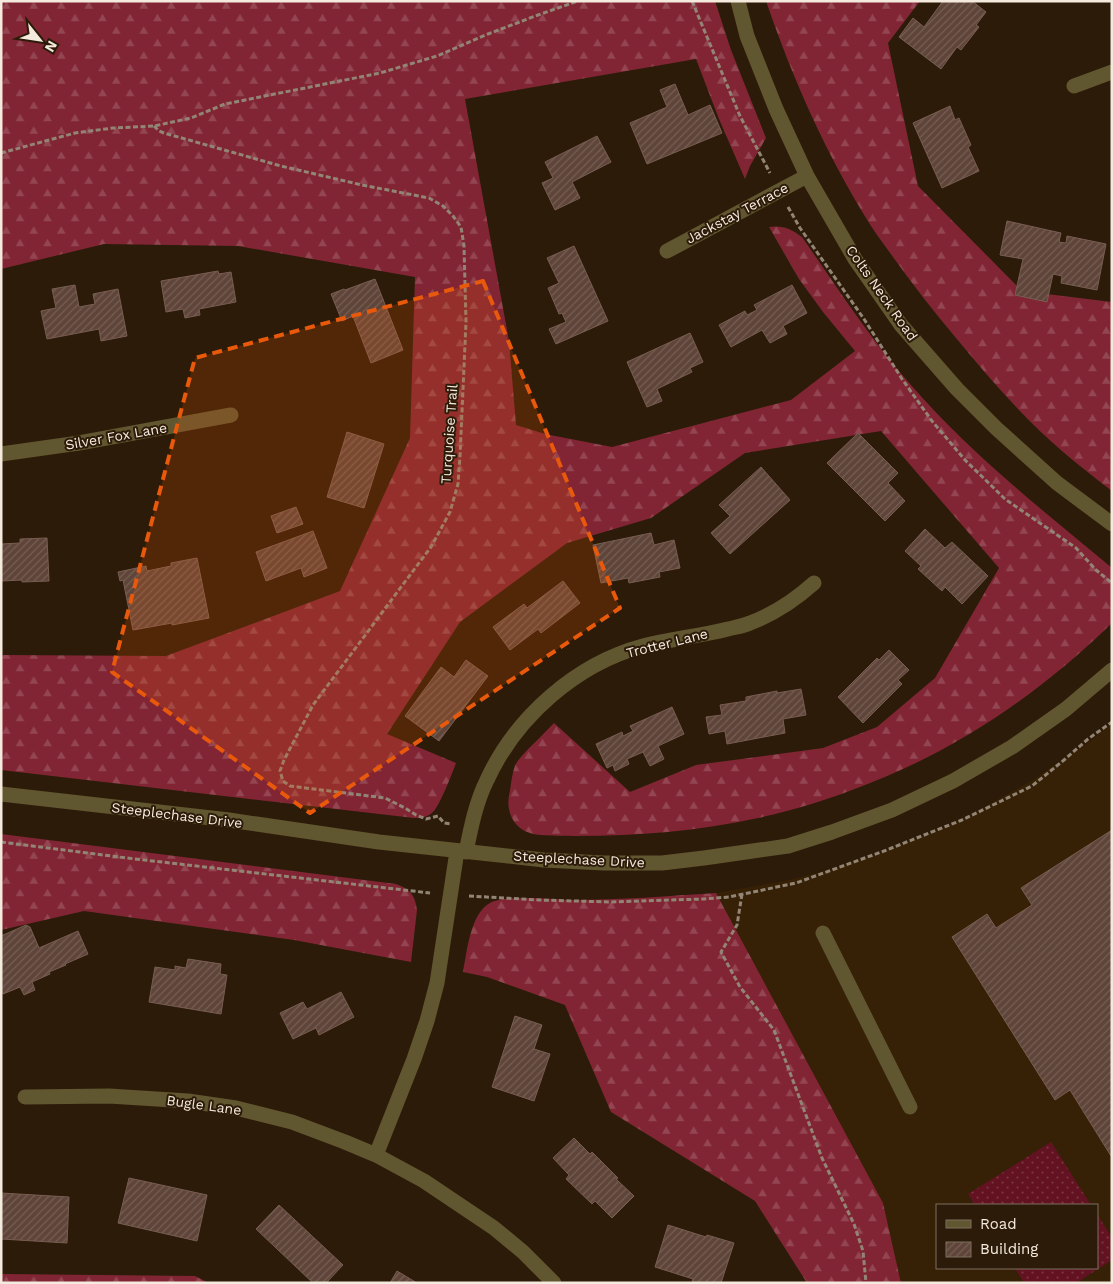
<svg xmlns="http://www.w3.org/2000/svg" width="1113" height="1284" font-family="'Work Sans',sans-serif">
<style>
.built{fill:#362006;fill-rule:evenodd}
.grass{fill:url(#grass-dots)}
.forest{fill:url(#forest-firs)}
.building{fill:url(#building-hatch);stroke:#795d52}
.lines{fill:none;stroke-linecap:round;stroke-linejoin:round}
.path{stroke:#938575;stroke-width:3;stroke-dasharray:5 2.5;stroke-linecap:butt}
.minor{stroke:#605630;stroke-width:15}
.marked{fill:#e8590c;fill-opacity:0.2;stroke:#e8590c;stroke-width:4;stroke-dasharray:10 6;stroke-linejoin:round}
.labels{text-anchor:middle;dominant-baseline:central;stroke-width:4;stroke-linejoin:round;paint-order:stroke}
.street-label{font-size:14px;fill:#f5eade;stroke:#2c1b08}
</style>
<defs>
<pattern id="grass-dots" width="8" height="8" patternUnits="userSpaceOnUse" patternTransform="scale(1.25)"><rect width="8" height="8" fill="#631222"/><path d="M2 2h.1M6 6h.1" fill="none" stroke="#7a3542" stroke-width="1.8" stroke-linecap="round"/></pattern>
<pattern id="forest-firs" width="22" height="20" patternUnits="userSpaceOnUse" patternTransform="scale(1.25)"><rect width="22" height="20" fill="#812534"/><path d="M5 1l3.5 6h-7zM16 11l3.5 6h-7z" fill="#934551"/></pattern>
<pattern id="building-hatch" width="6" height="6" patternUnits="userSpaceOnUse" patternTransform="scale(1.25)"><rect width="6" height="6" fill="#5e4439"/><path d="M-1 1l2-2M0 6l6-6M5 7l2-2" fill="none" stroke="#765f55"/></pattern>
</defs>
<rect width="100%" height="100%" fill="#2c1b08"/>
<!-- built -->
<path class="built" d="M 1112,723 L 1112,1283 L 901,1283 L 883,1203 L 716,893 L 789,880 L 835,868 L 912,841 L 964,818 L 1033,780 L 1090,741 ZM 937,1205 L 1097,1205 L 1097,1268 L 937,1268 Z"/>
<!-- grass -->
<path class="grass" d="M 1051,1142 L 1091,1205 L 975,1205 L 968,1194 Z
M 1097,1214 L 1112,1238 L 1112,1260 L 1076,1283 L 1024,1283 L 1015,1268 L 1097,1268 Z"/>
<!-- forest -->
<path class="forest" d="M 1,1 L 715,1 L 731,50 L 766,138 L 750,166 L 745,179 L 719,119 L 696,59 L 465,99 L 509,341 L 516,425 L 545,434 L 612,447 L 791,400 L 855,351 L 823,312 L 799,279 L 769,227 C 783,225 791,229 802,237 C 837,287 870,339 910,384 C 970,453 1042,510 1112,568 L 1112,623 C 1036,697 951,754 852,790 C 821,802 790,811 758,818 C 699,831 637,836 576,836 C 564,835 541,837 530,833 C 514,828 506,812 509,796 C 511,787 512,769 517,762 C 527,749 543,735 554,723 L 630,792 L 696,765 L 823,748 L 877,727 L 935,678 L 999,568 L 881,431 L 745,453 L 651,518 L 567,543 L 460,622 L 387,734 L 456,763 C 452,774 440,805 433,812 C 428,817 422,818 414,818 L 1,770 L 1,655 L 166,656 L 340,591 L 410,438 L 415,277 L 238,246 L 104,244 L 1,269 Z
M 766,1 L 920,1 L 888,43 L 918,186 L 1022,291 L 1112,302 L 1112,491 C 1079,466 1046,439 1018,409 C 996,386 976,362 956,338 C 934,312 913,285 893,257 C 886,247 878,237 871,226 C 827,156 793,80 766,1 Z
M 1,834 L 396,884 C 410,889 415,895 417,910 L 411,962 L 294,940 L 84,911 L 1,930 Z
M 716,893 L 883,1203 L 901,1283 L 807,1283 L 755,1201 L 611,1112 L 565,1005 L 487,977 L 463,972 C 467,952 470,914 490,903 C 506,894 555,900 574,900 C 622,900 669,896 716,893 Z
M 1,1274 L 195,1276 L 209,1283 L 1,1283 Z"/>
<!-- building -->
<path class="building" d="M 943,1 L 972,1 L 986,12 L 976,25 L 979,27 L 961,50 L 957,47 L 941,69 L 899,37 L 913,18 L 924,27 Z
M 675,84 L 688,115 L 710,105 L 722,133 L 647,164 L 630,123 L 667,107 L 660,90 Z
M 950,106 L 955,120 L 959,118 L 971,145 L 968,147 L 979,171 L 942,188 L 913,123 Z
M 597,136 L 611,162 L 572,182 L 580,198 L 555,210 L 542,183 L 553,178 L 545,162 Z
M 1007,221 L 1061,233 L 1059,242 L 1066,243 L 1067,236 L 1106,244 L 1097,290 L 1061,283 L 1062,276 L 1053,274 L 1047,302 L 1015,295 L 1023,259 L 1000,255 Z
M 574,246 L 608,321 L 556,344 L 549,329 L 566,322 L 562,313 L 559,314 L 548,288 L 559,283 L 547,258 Z
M 218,271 L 219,274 L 231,272 L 236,302 L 199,309 L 200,315 L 185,318 L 183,309 L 166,312 L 161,281 Z
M 375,279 L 403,350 L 371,363 L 353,316 L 342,321 L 331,294 L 344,289 L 345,290 Z
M 75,285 L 79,307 L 95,304 L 93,294 L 118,289 L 127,336 L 101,341 L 99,329 L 47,339 L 41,311 L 56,308 L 52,289 Z
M 792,285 L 807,313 L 783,326 L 787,334 L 770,343 L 762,330 L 731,347 L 719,325 L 745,311 L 747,315 L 757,310 L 754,305 Z
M 690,333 L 703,362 L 690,368 L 692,372 L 657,389 L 662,401 L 647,407 L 627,362 Z
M 347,432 L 384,444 L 364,508 L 327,497 Z
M 858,433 L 898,473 L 888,483 L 905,501 L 885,521 L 827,463 Z
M 761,467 L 790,500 L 730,554 L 711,533 L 730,516 L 719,505 Z
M 296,507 L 303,524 L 277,533 L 271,516 Z
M 925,529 L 945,548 L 952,542 L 988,576 L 962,604 L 945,587 L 942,591 L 918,569 L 921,566 L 905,551 Z
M 313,531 L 327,568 L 304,577 L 301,568 L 266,581 L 256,552 Z
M 651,533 L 654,545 L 674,540 L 680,568 L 659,572 L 660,577 L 629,583 L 628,578 L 601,583 L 593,545 Z
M 47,538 L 49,581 L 22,582 L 22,580 L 1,581 L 1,544 L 20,543 L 20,539 Z
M 197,558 L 209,618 L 172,625 L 172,623 L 133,630 L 123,580 L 120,581 L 118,572 L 146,566 L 147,571 L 171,566 L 171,563 Z
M 563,581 L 580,603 L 541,633 L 538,629 L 510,650 L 493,627 L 524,604 L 527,608 Z
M 889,650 L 909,670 L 898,680 L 902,684 L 863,723 L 838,697 L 877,658 L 879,660 Z
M 466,660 L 488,676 L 439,741 L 405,716 L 441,667 L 454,677 Z
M 801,689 L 806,715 L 783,719 L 785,733 L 727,744 L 725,731 L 709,734 L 706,717 L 722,715 L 720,705 L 746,701 L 746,697 L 777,691 L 777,693 Z
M 672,707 L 684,734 L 658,746 L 664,759 L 650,766 L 643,752 L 627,759 L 629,764 L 615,771 L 613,765 L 607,768 L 596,744 L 622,732 L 623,736 L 633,731 L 630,726 Z
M 1112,830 L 1112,1155 L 1111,1156 L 1070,1090 L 1055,1100 L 952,937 L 987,914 L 996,928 L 1032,905 L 1021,888 Z
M 26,925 L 30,927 L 39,948 L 78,931 L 88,954 L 65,964 L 66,965 L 49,972 L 50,974 L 32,982 L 35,990 L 24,995 L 20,987 L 3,994 L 1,990 L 1,936 Z
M 188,959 L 221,964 L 220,974 L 227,975 L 221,1014 L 149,1002 L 155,967 L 175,970 L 175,966 L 186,968 Z
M 341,992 L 354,1017 L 319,1035 L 316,1028 L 293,1039 L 280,1013 L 303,1002 L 307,1009 Z
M 515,1016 L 542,1025 L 534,1049 L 550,1054 L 534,1101 L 492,1087 Z
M 574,1138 L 590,1154 L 592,1152 L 618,1178 L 616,1179 L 634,1196 L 612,1218 L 595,1201 L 592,1204 L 566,1179 L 569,1175 L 553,1158 Z
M 129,1178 L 207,1195 L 197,1241 L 118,1223 Z
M 1,1193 L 69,1197 L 67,1243 L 1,1239 Z
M 279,1205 L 343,1265 L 326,1283 L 313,1283 L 256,1229 Z
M 668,1225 L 706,1237 L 707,1235 L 734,1243 L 721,1283 L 698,1283 L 692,1281 L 693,1279 L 655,1267 Z
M 397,1271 L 417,1283 L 390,1283 Z"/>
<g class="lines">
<!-- path -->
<path class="path" d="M 692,1 L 740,116 L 770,173
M 154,126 L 159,131 L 164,133 L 281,166 L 362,185 L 429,198 L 443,206 L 453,216 L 461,227 L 464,246 L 466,322 L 460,456 L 458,484 L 450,512 L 431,547 L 313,705 L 284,760 L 280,771 L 283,781 L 290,786 L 385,798 L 405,808 L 416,815 L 426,819 L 438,816 L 444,823 L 451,824
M 1,153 L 75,133 L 113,128 L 154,126 L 191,118 L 225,104 L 380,73 L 437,56 L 488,34 L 538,15 L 578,1
M 788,207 L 800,228 L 864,319 L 902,379 L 932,421 L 965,460 L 1005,499 L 1076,548 L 1096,570 L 1112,583
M 1,842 L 127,858 L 430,893
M 742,894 L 737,925 L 721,952 L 740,987 L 774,1030 L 822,1158 L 854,1224 L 863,1251 L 866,1283
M 469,896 L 539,900 L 610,902 L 703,899 L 729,897 L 796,883 L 884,851 L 962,820 L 1032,786 L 1064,760 L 1088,739 L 1112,722"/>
<!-- minor -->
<path class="minor" d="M 738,1 L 747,36 L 776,109 L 807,176 L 855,259 L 901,325 L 957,389 L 996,428 L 1057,483 L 1112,524
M 1074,86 L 1112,72
M 667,251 L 807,176
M 1,454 L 79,443 L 231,415
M 1,794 L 229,820 L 379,842 L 544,860 L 604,863 L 662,863 L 704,858 L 788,846 L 832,832 L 892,810 L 953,781 L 1012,747 L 1066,709 L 1112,670
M 466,852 C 471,827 476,802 487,780 C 516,717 576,664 643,646 C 671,639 700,636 728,629 C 736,627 743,626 750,623 C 774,614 795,600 814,583
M 823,933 L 910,1107
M 25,1097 L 109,1096 L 188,1101 L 236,1108 L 292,1122 L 345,1142 L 376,1155 L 424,1181 L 494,1228 L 523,1252 L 554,1283
M 376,1155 L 414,1059 L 427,1021 L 437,983 L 457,851"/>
</g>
<!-- marked area -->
<path class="marked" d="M 483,281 L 620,608 L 310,813 L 112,672 L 195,358 Z"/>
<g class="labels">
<!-- street labels -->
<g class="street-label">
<text transform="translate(737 213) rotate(-28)">Jackstay Terrace</text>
<text transform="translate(882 293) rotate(55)">Colts Neck Road</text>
<text transform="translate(449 434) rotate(-86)">Turquoise Trail</text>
<text transform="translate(116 436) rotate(-10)">Silver Fox Lane</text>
<text transform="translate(667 643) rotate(-14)">Trotter Lane</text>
<text transform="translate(177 815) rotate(7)">Steeplechase Drive</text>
<text transform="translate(579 859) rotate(3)">Steeplechase Drive</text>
<text transform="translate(204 1105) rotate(8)">Bugle Lane</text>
</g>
</g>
<!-- border -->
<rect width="1113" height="1284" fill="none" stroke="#f5eade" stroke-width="5"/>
<!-- legend -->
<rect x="936" y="1204" width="162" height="65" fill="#2c1b08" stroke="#7c6e5e"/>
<rect x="946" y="1220" width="25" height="8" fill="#605630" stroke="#7c6e5e"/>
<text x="980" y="1229" font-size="15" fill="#f5eade">Road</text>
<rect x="946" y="1242" width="25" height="15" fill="url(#building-hatch)" stroke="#7c6e5e"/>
<text x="980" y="1254" font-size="15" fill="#f5eade">Building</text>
<!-- north arrow -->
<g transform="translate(40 40) rotate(120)" stroke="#2c1b08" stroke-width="4" paint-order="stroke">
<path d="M0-4L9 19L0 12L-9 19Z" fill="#f5eade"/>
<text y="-8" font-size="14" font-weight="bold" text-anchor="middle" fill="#f5eade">N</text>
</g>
</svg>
